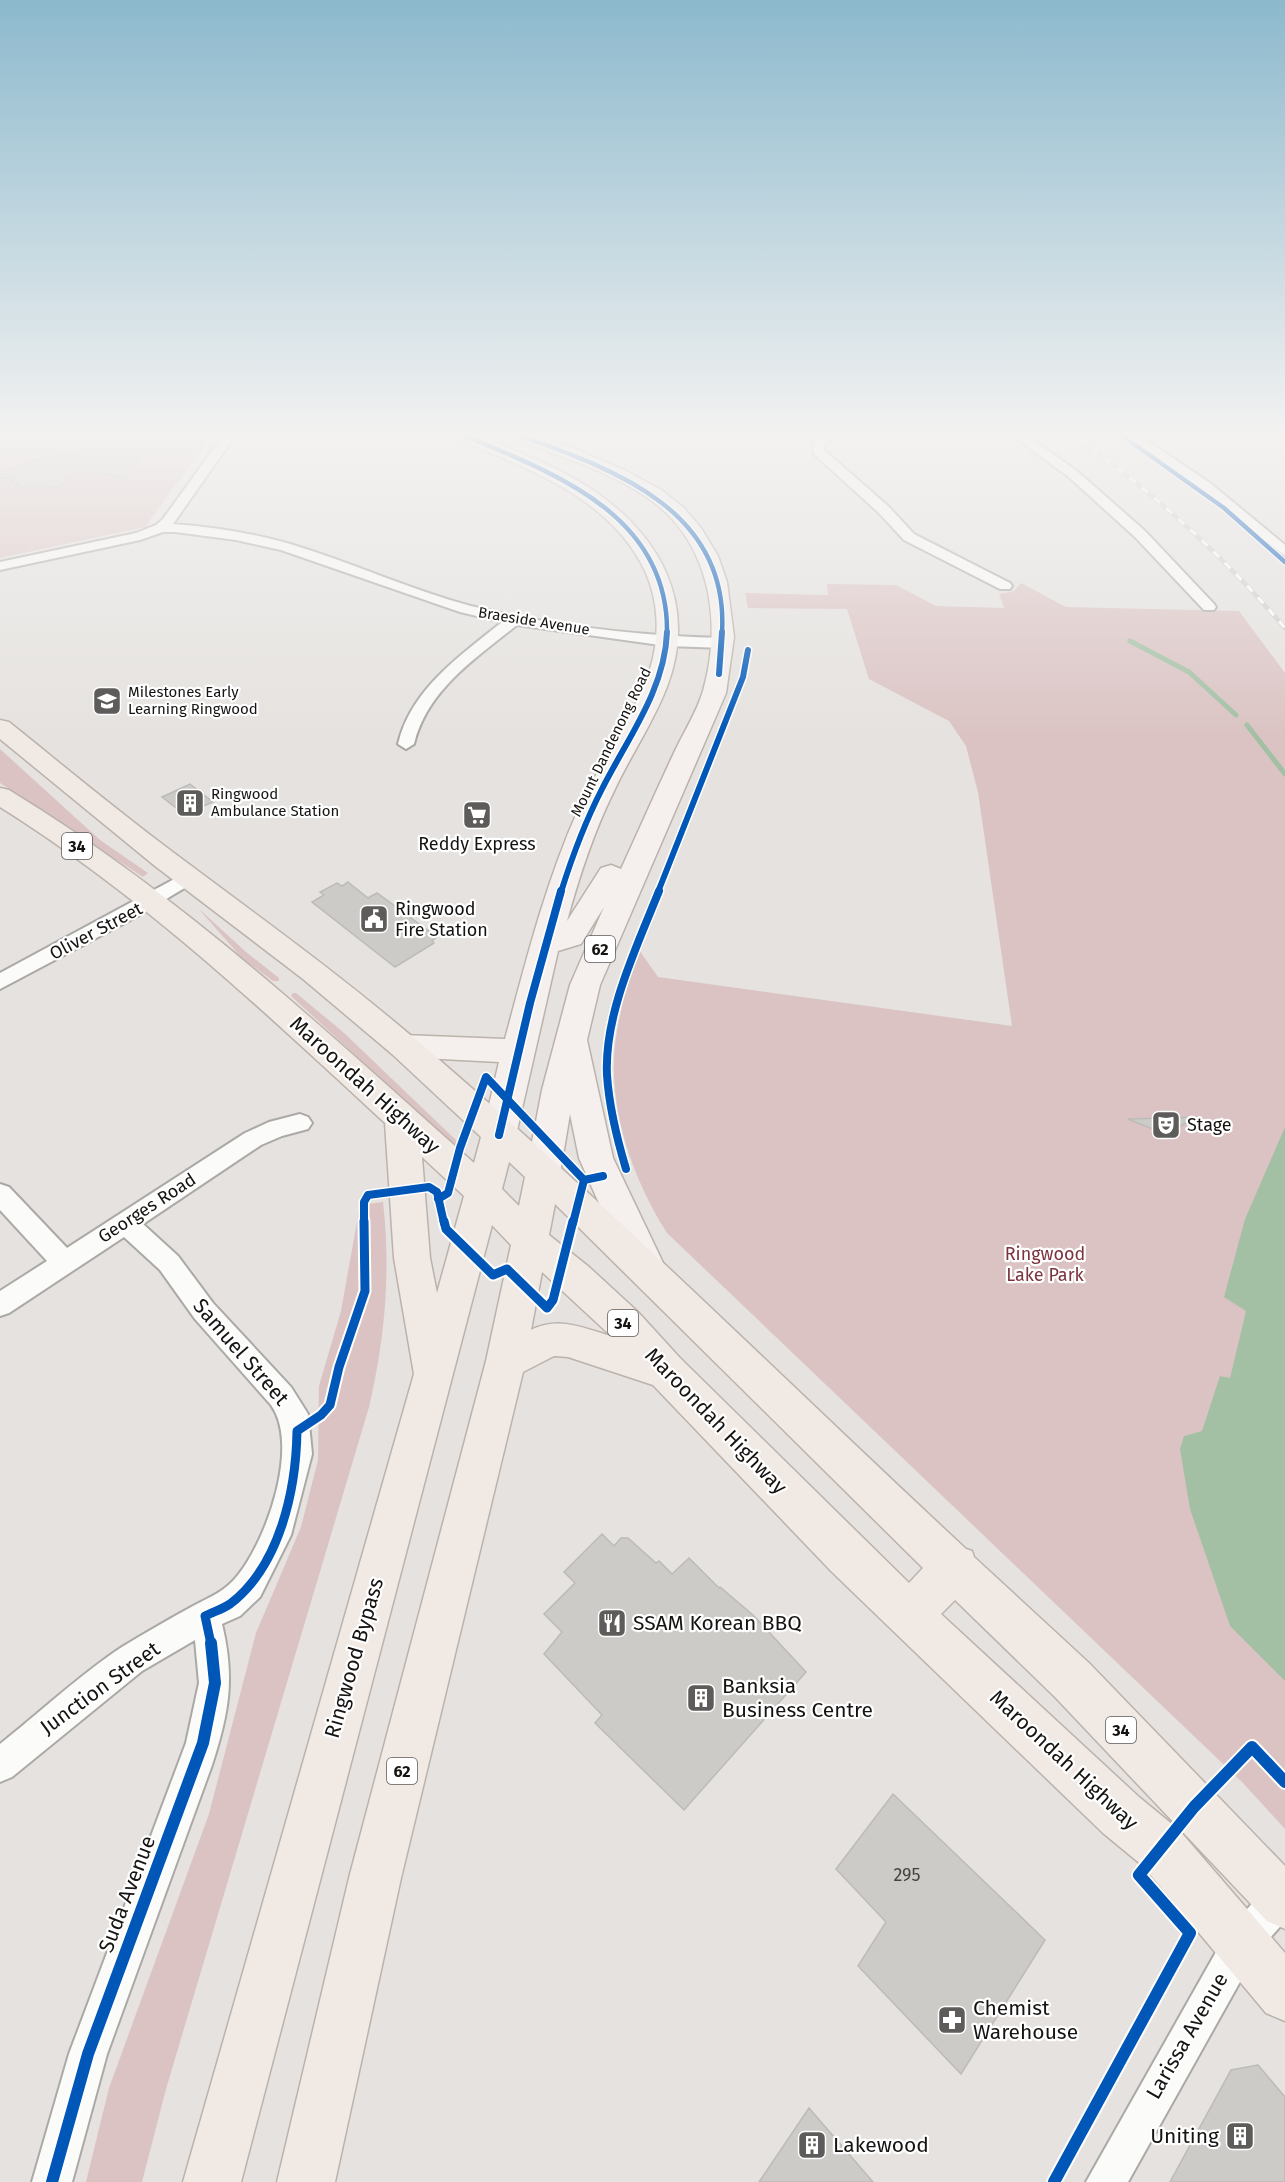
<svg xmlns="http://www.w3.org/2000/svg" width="1285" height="2182" font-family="'Fira Sans',sans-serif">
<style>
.green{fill:#dbc3c3}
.water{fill:#a3c0a5}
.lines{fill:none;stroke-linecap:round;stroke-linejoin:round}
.stream{stroke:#a3c0a5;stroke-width:5}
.building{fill:#cccbc8;stroke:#bcbbb8;stroke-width:1.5}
.street-casing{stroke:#aba9a6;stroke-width:4}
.primary-casing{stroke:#bbb2ac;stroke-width:3}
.highway-casing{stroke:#bbb2ac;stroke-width:3}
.street{fill:#fbfbfa;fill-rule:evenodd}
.primary{fill:#f5f0ed;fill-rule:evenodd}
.highway{fill:#f1e9e4;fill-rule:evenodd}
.rail-casing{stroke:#cdcdcb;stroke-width:4.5}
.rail{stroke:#fff;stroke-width:3;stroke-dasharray:8;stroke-linecap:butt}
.cycleway-far4-casing{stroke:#fff;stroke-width:7}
.cycleway-far3-casing{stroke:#fff;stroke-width:9}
.cycleway-far2-casing{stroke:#fff;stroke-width:11}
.cycleway-far1-casing{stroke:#fff;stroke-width:13}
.cycleway-casing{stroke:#fff;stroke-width:16}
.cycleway-far4{stroke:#0057b8;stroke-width:4.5}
.cycleway-far3{stroke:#0057b8;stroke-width:6}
.cycleway-far2{stroke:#0057b8;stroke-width:8}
.cycleway-far1{stroke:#0057b8;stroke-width:9}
.cycleway{stroke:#0057b8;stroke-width:12}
.labels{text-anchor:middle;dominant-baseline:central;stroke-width:4.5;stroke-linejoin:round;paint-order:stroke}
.far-street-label{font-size:15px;fill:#161412;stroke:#fff}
.far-poi-label{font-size:15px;fill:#161412;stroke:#fff;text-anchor:start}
.shield{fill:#fff;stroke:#5c5a59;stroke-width:1.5}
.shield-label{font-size:16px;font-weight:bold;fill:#161412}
.poi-label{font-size:18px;fill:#161412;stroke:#fff;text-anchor:start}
.street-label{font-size:18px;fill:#161412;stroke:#fff}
.park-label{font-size:18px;fill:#7c343e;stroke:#fff}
.near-number-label{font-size:18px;fill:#444340}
.near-street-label{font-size:21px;fill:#161412;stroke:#fff}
.near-poi-label{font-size:21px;fill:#161412;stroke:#fff;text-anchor:start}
</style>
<rect width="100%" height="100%" fill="#e5e2df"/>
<!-- green -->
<path class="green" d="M 0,430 L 216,430 L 145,527 L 0,558 Z
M 1021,583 L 1066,607 L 1239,611 L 1285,673 L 1285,1829 L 1242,1782 L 667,1233 C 632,1178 606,1104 616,1038 C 620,1008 629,979 639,950 L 658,977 L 1012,1026 L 978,792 L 966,746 L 949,721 L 869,679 L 847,609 L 748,608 L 745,593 L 828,595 L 827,584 L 896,585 L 936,606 L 1004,608 L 999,594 L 1014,591 Z
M 0,749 L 100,840 L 148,873 L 143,877 L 0,783 Z
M 198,908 L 246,952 L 279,978 L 279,981 L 273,981 L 241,957 Z
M 293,993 L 296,993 L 343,1032 L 458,1142 L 454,1146 L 291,996 Z
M 383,1202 C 391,1272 385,1339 369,1407 L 166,2089 L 142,2182 L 86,2182 L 109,2088 L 209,1814 L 256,1633 L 301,1527 L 318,1460 L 319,1386 L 341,1311 L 360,1205 Z"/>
<!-- water -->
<path class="water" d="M 1285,1127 L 1285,1681 L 1230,1626 L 1190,1509 L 1180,1449 L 1184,1436 L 1202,1431 L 1220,1376 L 1230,1378 L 1246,1311 L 1224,1297 L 1245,1219 Z"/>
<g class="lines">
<!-- stream -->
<path class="stream" d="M 1130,641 L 1189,672 L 1236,715
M 1247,725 L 1285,774"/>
</g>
<!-- building -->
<path class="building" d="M 129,451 L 140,457 L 126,478 L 97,473 L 71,473 L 60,487 L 15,486 L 19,483 L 10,483 L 14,478 L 0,478 L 0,472 L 45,457 L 79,453 L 76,457 L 116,457 Z
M 190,784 L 213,802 L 188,813 L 183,809 L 180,811 L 162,797 Z
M 348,882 L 368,898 L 377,893 L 437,937 L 432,941 L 434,943 L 395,967 L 312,902 L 324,895 L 320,892 L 337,883 L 342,886 Z
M 1195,1117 L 1167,1135 L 1128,1119 Z
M 602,1534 L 614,1546 L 621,1538 L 628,1538 L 656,1563 L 659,1561 L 672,1574 L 689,1558 L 719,1588 L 720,1587 L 753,1615 L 806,1672 L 684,1810 L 595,1723 L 602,1715 L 544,1654 L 562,1632 L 544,1614 L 575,1583 L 564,1572 Z
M 893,1794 L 1045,1940 L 961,2074 L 858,1966 L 886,1922 L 836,1869 Z
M 1258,2065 L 1285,2097 L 1285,2182 L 1170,2182 L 1231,2070 Z
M 809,2108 L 873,2182 L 759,2182 Z"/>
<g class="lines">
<!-- street casing -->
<g class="street-casing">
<path id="street" d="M 227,430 L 239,430 L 173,524 C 212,527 253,533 290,544 C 351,562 410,590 471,606 C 551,626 642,636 724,638 L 732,643 L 724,648 L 667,646 L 517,625 C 476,658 427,690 414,744 L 406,749 L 398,744 C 411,689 460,656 502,622 L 460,612 L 281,550 L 236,540 L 175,532 L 163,532 L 140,540 L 0,570 L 0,562 L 136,533 L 156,525 L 163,519 Z
M 825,430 L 838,430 L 825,444 L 824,450 L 889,507 L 914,534 L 1010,583 L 1012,586 L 1010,589 L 1000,589 L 904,540 L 879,513 L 814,454 L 813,443 Z
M 1005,430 L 1019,430 L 1078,472 L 1145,531 L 1214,604 L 1216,607 L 1214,610 L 1204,610 L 1135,537 L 1070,478 Z
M 1117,430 L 1131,430 L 1210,483 L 1285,545 L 1285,556 L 1200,489 Z
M 191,870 L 201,876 L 198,880 L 136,917 L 0,989 L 0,973 Z
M 300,1114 L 308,1117 L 312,1123 L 308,1129 L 282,1136 L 261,1145 L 143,1224 L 178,1256 L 213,1303 L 291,1387 L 308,1414 L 312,1454 L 291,1535 L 260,1597 L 240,1616 L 222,1624 C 235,1678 229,1713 212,1765 L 107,2054 L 72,2182 L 32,2182 L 69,2054 L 186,1743 L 199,1683 L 195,1640 L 142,1671 L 12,1777 L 0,1782 L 0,1744 C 38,1714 82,1673 122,1647 C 145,1633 169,1619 193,1606 C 210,1597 226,1591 238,1575 C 267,1539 300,1445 271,1405 L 195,1319 L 160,1270 L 124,1237 L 9,1313 L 0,1316 L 0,1291 L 47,1261 L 0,1210 L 0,1184 L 9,1187 L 67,1248 L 245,1133 L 269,1122 Z
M 1281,1881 L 1285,1883 L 1285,1921 L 1255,1955 L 1128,2182 L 1086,2182 L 1229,1929 L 1268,1886 Z"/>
</g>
<!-- primary casing -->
<g class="primary-casing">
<path id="primary" d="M 442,430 C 449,430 458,429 465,430 C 475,432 485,438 494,442 C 526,455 559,468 588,487 C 658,532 698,601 668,684 C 654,722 630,756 613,793 C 593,834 579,877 567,921 L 601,868 L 611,865 L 621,869 C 639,830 656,791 674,753 C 683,733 697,712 703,691 C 723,620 710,539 645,496 C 601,467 548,452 499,434 L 496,430 L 521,430 L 568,446 L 624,470 L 660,489 L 683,507 L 701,528 L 718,556 L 727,582 L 734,637 L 726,693 L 600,985 L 587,1040 L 613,1158 L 665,1267 L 659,1278 L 646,1283 L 633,1278 L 627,1267 L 579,1158 L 570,1114 L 560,1173 L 555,1183 L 543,1187 L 531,1183 L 526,1173 L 542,1090 L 570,985 L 604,907 L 581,944 L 558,951 L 516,1135 L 511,1144 L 499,1148 L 487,1144 L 482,1135 L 499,1062 L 403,1057 L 392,1054 L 387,1046 L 392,1038 L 403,1035 L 505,1039 C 526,961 545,884 578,810 C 600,762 633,719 650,669 C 660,637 659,602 645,571 C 608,493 519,466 445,434 Z"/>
</g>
<!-- highway casing -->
<g class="highway-casing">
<path id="highway" d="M 0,720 L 9,722 C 65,767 120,813 178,856 C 258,916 339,974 415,1039 C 605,1201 782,1378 966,1549 L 972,1551 L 974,1557 L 1089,1663 L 1285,1866 L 1285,1929 L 1267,1921 L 1055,1697 L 955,1600 L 941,1614 L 1139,1797 L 1179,1830 L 1285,1953 L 1285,2021 L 1266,2013 L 1143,1866 L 1103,1833 L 832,1572 L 653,1385 L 568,1357 L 554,1356 L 523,1372 L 401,1878 L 335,2182 L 277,2182 L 349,1878 L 486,1361 L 511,1245 L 492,1225 L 241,2182 L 183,2182 L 414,1374 L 394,1258 L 385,1123 C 264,1011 141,895 0,807 L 0,788 L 9,790 C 180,894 326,1031 474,1163 L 481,1137 L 392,1054 L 303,979 L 155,866 L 0,739 ZM 422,1157 L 464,1196 L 437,1293 L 430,1258 ZM 509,1162 L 525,1177 L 519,1206 L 502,1189 ZM 555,1204 L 923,1568 L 909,1583 L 680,1358 L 638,1312 L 589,1267 L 549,1235 ZM 542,1272 L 611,1336 C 583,1328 559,1316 531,1330 Z"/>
</g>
<!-- street -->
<use href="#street" class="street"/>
<!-- primary -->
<use href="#primary" class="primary"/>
<!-- highway -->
<use href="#highway" class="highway"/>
<!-- rail casing -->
<g class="rail-casing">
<path id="rail" d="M 1065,430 C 1148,487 1220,552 1285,628"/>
</g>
<!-- rail -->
<use href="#rail" class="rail"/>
<!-- cycleway-far4 casing -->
<g class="cycleway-far4-casing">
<path id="cycleway-far4" d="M 451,430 C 545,470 669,510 667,633
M 505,430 C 603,466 730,504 722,633
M 1114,430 L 1224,508 L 1285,562"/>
</g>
<!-- cycleway-far3 casing -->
<g class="cycleway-far3-casing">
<path id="cycleway-far3" d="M 719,674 L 722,632
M 561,892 C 572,857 585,822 602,789 C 627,739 665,690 667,632
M 658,892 L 743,677 L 748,650"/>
</g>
<!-- cycleway-far2 casing -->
<g class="cycleway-far2-casing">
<path id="cycleway-far2" d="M 499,1135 L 530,1003 L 561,891
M 626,1169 C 617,1139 609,1106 607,1075 C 604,1014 637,946 659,891
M 438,1199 L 448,1193 L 460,1148 L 486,1077 L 584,1180
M 364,1223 L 364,1202 L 368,1195 L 429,1187 L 437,1192 L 444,1223
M 573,1223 L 584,1180 L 603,1176"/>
</g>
<!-- cycleway-far1 casing -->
<g class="cycleway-far1-casing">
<path id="cycleway-far1" d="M 444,1221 L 446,1229 L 493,1275 L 507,1269 L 547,1308 L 553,1300 L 573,1221
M 211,1644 L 205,1616 C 213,1612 223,1609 230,1604 C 280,1566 296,1490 297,1431 L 321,1415 L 330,1405 L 339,1367 L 365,1291 L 364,1221"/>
</g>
<!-- cycleway casing -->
<g class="cycleway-casing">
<path id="cycleway" d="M 52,2182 L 88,2054 L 203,1743 L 215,1683 L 211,1643
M 1054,2182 L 1190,1933 L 1139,1875 L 1194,1807 L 1252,1747 L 1285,1782"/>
</g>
<!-- cycleway-far4 -->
<use href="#cycleway-far4" class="cycleway-far4"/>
<!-- cycleway-far3 -->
<use href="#cycleway-far3" class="cycleway-far3"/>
<!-- cycleway-far2 -->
<use href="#cycleway-far2" class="cycleway-far2"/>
<!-- cycleway-far1 -->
<use href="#cycleway-far1" class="cycleway-far1"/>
<!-- cycleway -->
<use href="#cycleway" class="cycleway"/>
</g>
<!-- sky -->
<linearGradient id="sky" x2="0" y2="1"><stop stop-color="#8cb9cd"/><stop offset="0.59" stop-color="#f3f2f1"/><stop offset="1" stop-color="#f3f2f1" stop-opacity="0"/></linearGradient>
<rect width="1285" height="735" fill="url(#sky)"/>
<!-- icons -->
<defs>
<g id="school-square" transform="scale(1.5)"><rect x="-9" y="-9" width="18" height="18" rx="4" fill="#5e5c5a" stroke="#fff"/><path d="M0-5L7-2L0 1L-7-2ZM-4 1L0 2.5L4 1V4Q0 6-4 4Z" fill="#fff"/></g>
<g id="building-square" transform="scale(1.5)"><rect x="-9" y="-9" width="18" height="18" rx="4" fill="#5e5c5a" stroke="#fff"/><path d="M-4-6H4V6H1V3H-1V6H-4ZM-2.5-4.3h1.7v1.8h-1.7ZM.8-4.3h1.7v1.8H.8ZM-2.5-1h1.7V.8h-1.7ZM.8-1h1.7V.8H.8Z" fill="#fff"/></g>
<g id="supermarket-square" transform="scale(1.5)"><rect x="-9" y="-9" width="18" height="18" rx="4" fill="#5e5c5a" stroke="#fff"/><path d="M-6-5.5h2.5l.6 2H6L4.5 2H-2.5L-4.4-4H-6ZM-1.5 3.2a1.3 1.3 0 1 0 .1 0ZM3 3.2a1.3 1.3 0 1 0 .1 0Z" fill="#fff"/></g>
<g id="civic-square" transform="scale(1.5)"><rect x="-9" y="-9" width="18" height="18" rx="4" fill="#5e5c5a" stroke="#fff"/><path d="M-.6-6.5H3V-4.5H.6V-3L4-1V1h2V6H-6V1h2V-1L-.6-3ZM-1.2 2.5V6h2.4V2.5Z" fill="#fff"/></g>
<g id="theatre-square" transform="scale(1.5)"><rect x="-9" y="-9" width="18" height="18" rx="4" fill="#5e5c5a" stroke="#fff"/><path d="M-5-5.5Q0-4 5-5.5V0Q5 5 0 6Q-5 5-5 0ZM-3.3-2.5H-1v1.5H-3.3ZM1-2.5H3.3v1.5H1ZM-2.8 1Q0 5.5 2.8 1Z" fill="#fff"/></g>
<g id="restaurant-square" transform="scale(1.5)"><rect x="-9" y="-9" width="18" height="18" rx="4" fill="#5e5c5a" stroke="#fff"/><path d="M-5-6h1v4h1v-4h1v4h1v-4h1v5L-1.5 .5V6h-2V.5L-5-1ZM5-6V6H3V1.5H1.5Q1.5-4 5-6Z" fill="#fff"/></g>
<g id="pharmacy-square" transform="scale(1.5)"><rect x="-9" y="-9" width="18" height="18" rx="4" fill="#5e5c5a" stroke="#fff"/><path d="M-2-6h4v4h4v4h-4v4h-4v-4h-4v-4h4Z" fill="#fff"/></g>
</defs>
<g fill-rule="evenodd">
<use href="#school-square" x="107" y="701"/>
<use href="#building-square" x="190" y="803"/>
<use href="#supermarket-square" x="477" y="815"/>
<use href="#civic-square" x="374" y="919"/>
<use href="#theatre-square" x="1166" y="1125"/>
<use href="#restaurant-square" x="612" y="1623"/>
<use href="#building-square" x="701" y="1698"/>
<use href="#pharmacy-square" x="952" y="2020"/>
<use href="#building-square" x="1240" y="2136"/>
<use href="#building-square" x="812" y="2145"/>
</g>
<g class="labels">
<!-- far-street labels -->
<g class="far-street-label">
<text transform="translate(534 621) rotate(9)">Braeside Avenue</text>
<text transform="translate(611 742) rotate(-64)">Mount Dandenong Road</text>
</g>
<!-- far-poi labels -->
<g class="far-poi-label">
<text x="128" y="692">Milestones Early<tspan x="128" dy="17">Learning Ringwood</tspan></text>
<text x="211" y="794">Ringwood<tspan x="211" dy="17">Ambulance Station</tspan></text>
</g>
<!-- shield labels -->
<g class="shield">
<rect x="62" y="833" width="30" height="26" rx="4.5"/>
<rect x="585" y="936" width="30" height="26" rx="4.5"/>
<rect x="608" y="1310" width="30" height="26" rx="4.5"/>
<rect x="1106" y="1717" width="30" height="26" rx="4.5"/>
<rect x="387" y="1758" width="30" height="26" rx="4.5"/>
</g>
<g class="shield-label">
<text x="77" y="846">34</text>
<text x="600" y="949">62</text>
<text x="623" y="1323">34</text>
<text x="1121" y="1730">34</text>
<text x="402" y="1771">62</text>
</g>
<!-- poi labels -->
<g class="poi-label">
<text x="477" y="844" text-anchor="middle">Reddy Express</text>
<text x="395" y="909">Ringwood<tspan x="395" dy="21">Fire Station</tspan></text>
<text x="1187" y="1125">Stage</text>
</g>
<!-- street labels -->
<g class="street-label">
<text transform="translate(96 931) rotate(-28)">Oliver Street</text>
<text transform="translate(147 1208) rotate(-33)">Georges Road</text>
</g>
<!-- park labels -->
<g class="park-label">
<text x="1045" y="1254">Ringwood<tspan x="1045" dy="21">Lake Park</tspan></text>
</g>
<!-- near-number labels -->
<g class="near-number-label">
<text x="907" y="1875">295</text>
</g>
<!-- near-street labels -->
<g class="near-street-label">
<text transform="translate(365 1085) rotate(42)">Maroondah Highway</text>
<text transform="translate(241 1352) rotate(49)">Samuel Street</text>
<text transform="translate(716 1421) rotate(46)">Maroondah Highway</text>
<text transform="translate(354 1658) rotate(-74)">Ringwood Bypass</text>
<text transform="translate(100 1688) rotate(-36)">Junction Street</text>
<text transform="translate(1064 1760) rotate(43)">Maroondah Highway</text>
<text transform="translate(127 1894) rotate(-69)">Suda Avenue</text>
<text transform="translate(1187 2036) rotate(-60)">Larissa Avenue</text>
</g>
<!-- near-poi labels -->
<g class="near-poi-label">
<text x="633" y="1623">SSAM Korean BBQ</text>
<text x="722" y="1686">Banksia<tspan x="722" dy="24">Business Centre</tspan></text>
<text x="973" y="2008">Chemist<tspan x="973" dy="24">Warehouse</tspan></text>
<text x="1219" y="2136" text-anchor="end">Uniting</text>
<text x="833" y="2145">Lakewood</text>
</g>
</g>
</svg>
